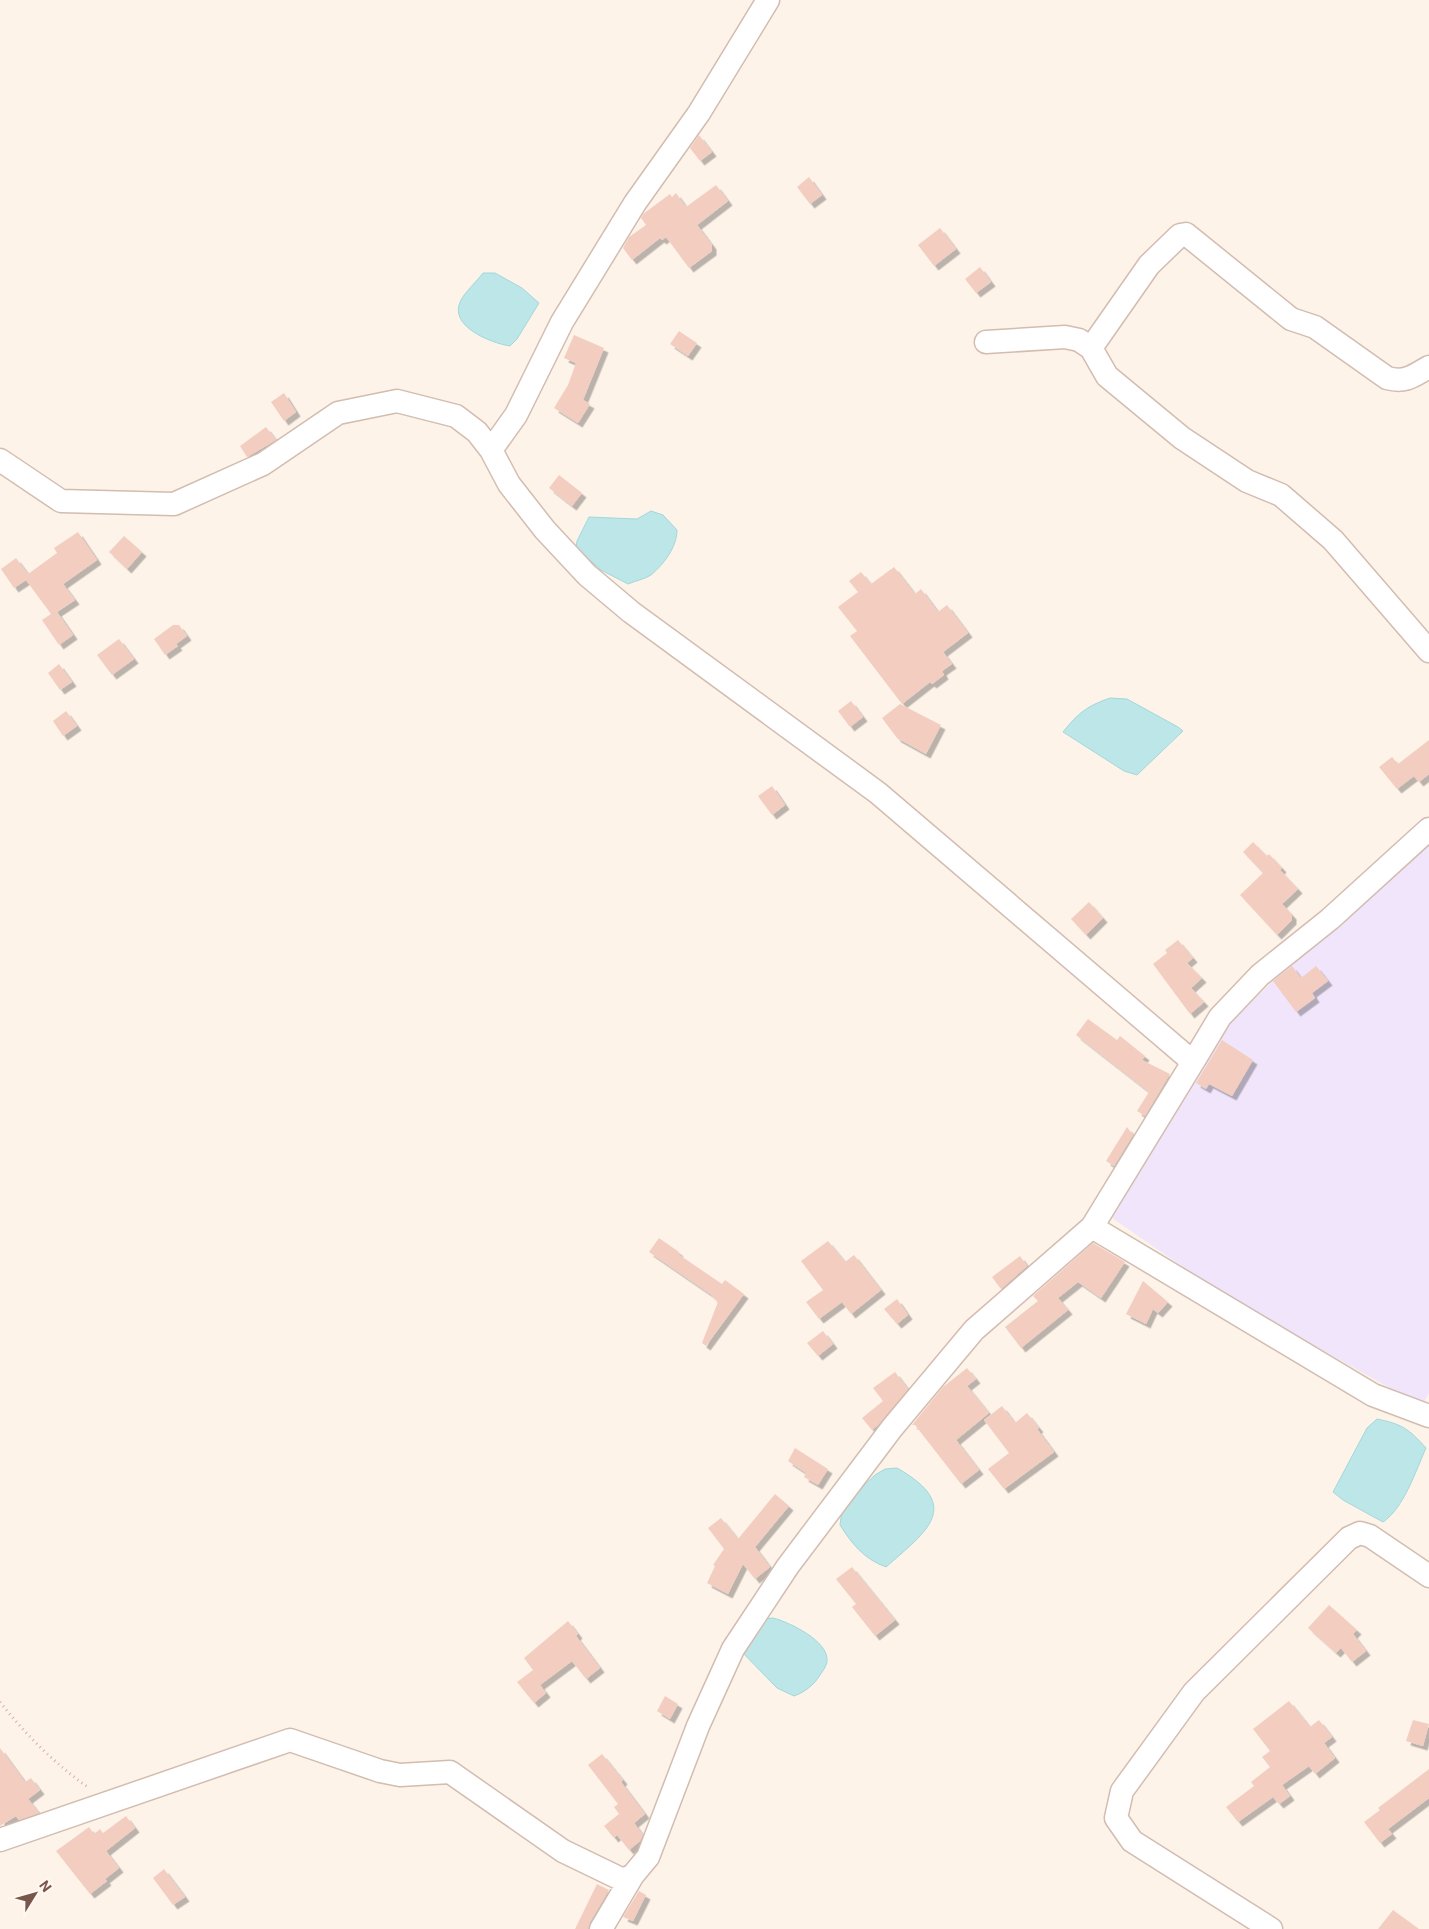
<svg xmlns="http://www.w3.org/2000/svg" width="1429" height="1929" font-family="Roboto,sans-serif">
<style>
.education{fill:#f0e5fa}
.water{fill:#bce6e8;stroke:#a2d8da}
.building{fill:#f3cec0;filter:url(#shadow)}
.lines{fill:none;stroke-linecap:round;stroke-linejoin:round}
.street-casing{stroke:#d3bcb0;stroke-width:25}
.path{stroke:#d9b1a2;stroke-width:3;stroke-dasharray:1 4;stroke-linecap:butt}
.street{stroke:#fff;stroke-width:22}
</style>
<defs>
<filter id="shadow"><feDropShadow dx="4.5" dy="4.5" stdDeviation="0" flood-color="#0004"/></filter>
</defs>
<rect width="100%" height="100%" fill="#fdf3e9"/>
<!-- education -->
<path class="education" d="M 1429,835 L 1429,1393 L 1422,1406 L 1219,1292 L 1105,1213 L 1221,1032 L 1341,914 Z"/>
<!-- water -->
<path class="water" d="M 483,273 L 495,273 L 522,288 L 539,303 L 517,339 L 510,346 C 491,343 447,326 461,300 C 466,291 476,282 483,273 Z
M 651,511 L 663,515 L 677,530 C 677,547 664,564 651,575 C 645,579 635,581 628,584 L 601,570 L 576,548 L 577,541 L 589,517 L 637,519 Z
M 1110,698 L 1127,699 L 1178,727 L 1183,731 L 1137,775 L 1124,771 L 1063,732 C 1078,713 1087,706 1110,698 Z
M 1377,1419 C 1402,1424 1409,1429 1426,1448 C 1416,1470 1404,1508 1383,1522 L 1343,1500 L 1333,1492 L 1367,1428 Z
M 897,1468 C 964,1506 927,1531 886,1567 C 864,1559 852,1544 840,1525 L 842,1511 L 858,1491 L 875,1475 L 885,1469 Z
M 773,1618 C 789,1622 829,1641 827,1661 C 827,1665 823,1671 820,1675 C 814,1685 805,1692 794,1696 L 777,1688 L 740,1650 L 763,1619 Z"/>
<!-- building -->
<path class="building" d="M 699,135 L 712,152 L 700,161 L 690,148 Z
M 809,177 L 822,195 L 810,204 L 797,187 Z
M 716,185 L 728,201 L 697,225 L 712,245 L 712,251 L 689,268 L 666,237 L 662,240 L 660,238 L 632,260 L 623,248 L 629,237 L 646,225 L 641,218 L 643,214 L 670,194 L 672,197 L 676,193 L 686,207 Z
M 940,228 L 956,249 L 934,266 L 918,245 Z
M 980,267 L 991,282 L 976,293 L 965,279 Z
M 679,331 L 697,343 L 688,356 L 670,344 Z
M 574,335 L 604,348 L 583,400 L 590,404 L 578,423 L 554,408 L 568,385 L 576,363 L 564,358 Z
M 284,393 L 296,412 L 284,421 L 271,402 Z
M 266,427 L 276,440 L 247,457 L 240,446 Z
M 559,475 L 582,493 L 572,506 L 549,488 Z
M 78,532 L 97,560 L 63,584 L 75,600 L 57,612 L 73,635 L 59,645 L 42,620 L 51,614 L 26,580 L 14,588 L 1,569 L 16,558 L 28,574 L 57,553 L 54,548 Z
M 124,536 L 142,552 L 127,569 L 109,552 Z
M 894,567 L 915,594 L 921,589 L 938,612 L 947,605 L 968,633 L 943,652 L 952,664 L 942,671 L 944,675 L 932,684 L 930,682 L 902,704 L 850,636 L 857,631 L 838,607 L 858,592 L 849,581 L 861,572 L 871,584 Z
M 173,625 L 179,625 L 187,636 L 176,644 L 178,646 L 165,655 L 154,639 Z
M 119,639 L 134,659 L 112,675 L 97,655 Z
M 59,664 L 72,682 L 60,690 L 48,673 Z
M 851,701 L 863,717 L 850,727 L 838,711 Z
M 900,704 L 941,725 L 926,754 L 897,738 L 882,718 Z
M 66,711 L 77,726 L 63,736 L 53,721 Z
M 1429,740 L 1429,774 L 1419,782 L 1414,776 L 1397,789 L 1379,767 L 1392,757 L 1398,764 Z
M 772,786 L 785,805 L 772,815 L 758,796 Z
M 1253,842 L 1267,856 L 1269,854 L 1282,868 L 1280,870 L 1298,889 L 1282,904 L 1292,915 L 1292,920 L 1277,935 L 1240,895 L 1263,873 L 1243,852 Z
M 1089,902 L 1103,918 L 1086,935 L 1071,919 Z
M 1178,940 L 1193,958 L 1187,963 L 1202,978 L 1191,988 L 1204,1002 L 1190,1014 L 1153,964 L 1167,953 L 1165,950 Z
M 1292,966 L 1301,978 L 1316,966 L 1328,981 L 1312,993 L 1315,998 L 1296,1012 L 1273,981 Z
M 1088,1019 L 1117,1040 L 1120,1036 L 1145,1056 L 1142,1060 L 1170,1074 L 1145,1116 L 1137,1111 L 1149,1092 L 1076,1035 Z
M 1222,1040 L 1253,1060 L 1232,1096 L 1209,1084 L 1206,1089 L 1196,1083 Z
M 1127,1127 L 1133,1135 L 1114,1166 L 1106,1161 Z
M 659,1238 L 679,1252 L 678,1254 L 722,1284 L 725,1280 L 744,1294 L 706,1346 L 702,1343 L 718,1302 L 712,1297 L 713,1296 L 649,1252 Z
M 828,1241 L 845,1262 L 854,1255 L 881,1290 L 851,1314 L 842,1302 L 819,1319 L 806,1302 L 823,1290 L 801,1261 Z
M 1093,1243 L 1125,1262 L 1101,1298 L 1078,1282 L 1058,1298 L 1068,1310 L 1021,1348 L 1005,1327 L 1038,1301 L 1033,1296 Z
M 1020,1256 L 1027,1266 L 1001,1289 L 992,1277 Z
M 1143,1281 L 1168,1302 L 1158,1313 L 1153,1309 L 1146,1324 L 1126,1314 Z
M 897,1299 L 908,1315 L 897,1324 L 884,1309 Z
M 823,1331 L 833,1344 L 818,1356 L 807,1343 Z
M 967,1368 L 976,1379 L 967,1386 L 989,1413 L 956,1440 L 979,1470 L 961,1484 L 915,1425 L 912,1425 L 943,1387 Z
M 895,1372 L 908,1389 L 878,1425 L 872,1430 L 862,1418 L 883,1401 L 873,1388 Z
M 1002,1406 L 1015,1423 L 1027,1413 L 1039,1428 L 1037,1429 L 1054,1452 L 1004,1489 L 988,1469 L 1009,1453 L 984,1420 Z
M 795,1448 L 828,1469 L 818,1485 L 804,1477 L 806,1473 L 788,1461 Z
M 775,1494 L 789,1506 L 755,1547 L 770,1567 L 755,1579 L 743,1564 L 728,1594 L 707,1583 L 715,1566 L 713,1565 L 724,1549 L 708,1528 L 721,1518 L 738,1539 Z
M 852,1567 L 895,1620 L 875,1636 L 852,1607 L 856,1604 L 836,1579 Z
M 1329,1605 L 1357,1630 L 1353,1634 L 1366,1651 L 1352,1662 L 1341,1648 L 1336,1653 L 1308,1628 Z
M 568,1621 L 578,1634 L 576,1636 L 600,1668 L 586,1679 L 572,1661 L 540,1685 L 546,1693 L 534,1703 L 517,1682 L 533,1670 L 524,1658 Z
M 665,1696 L 678,1704 L 670,1719 L 657,1711 Z
M 1289,1701 L 1310,1727 L 1319,1720 L 1332,1737 L 1324,1743 L 1335,1758 L 1315,1774 L 1309,1766 L 1282,1785 L 1290,1796 L 1279,1804 L 1273,1797 L 1238,1822 L 1226,1807 L 1254,1786 L 1251,1782 L 1270,1767 L 1262,1757 L 1270,1751 L 1253,1729 Z
M 1413,1720 L 1429,1724 L 1423,1746 L 1406,1741 Z
M 0,1748 L 25,1782 L 31,1778 L 40,1790 L 28,1799 L 39,1813 L 19,1820 L 16,1816 L 0,1826 Z
M 602,1754 L 623,1780 L 621,1782 L 645,1814 L 634,1823 L 643,1835 L 640,1841 L 629,1850 L 617,1835 L 614,1838 L 604,1826 L 619,1814 L 614,1807 L 618,1804 L 588,1765 Z
M 1429,1769 L 1429,1798 L 1388,1829 L 1392,1834 L 1380,1843 L 1364,1822 L 1380,1810 L 1378,1808 Z
M 126,1816 L 135,1828 L 106,1851 L 119,1868 L 105,1879 L 107,1881 L 90,1894 L 56,1851 L 89,1827 L 94,1834 L 100,1829 L 103,1833 Z
M 164,1869 L 185,1897 L 173,1905 L 153,1878 Z
M 597,1884 L 609,1890 L 590,1922 L 588,1929 L 575,1929 Z
M 639,1891 L 646,1895 L 633,1921 L 623,1917 Z
M 1393,1910 L 1419,1929 L 1378,1929 Z"/>
<g class="lines">
<!-- street casing -->
<g class="street-casing">
<path id="street" d="M 986,342 L 1065,337 L 1079,340 L 1091,348 L 1107,376 L 1182,438 L 1247,481 L 1281,495 L 1333,540 L 1429,651
M 1091,348 L 1149,265 L 1180,235 L 1186,234 L 1291,319 L 1315,327 L 1387,378 C 1406,383 1413,376 1429,367
M 491,450 L 516,415 L 562,322 L 635,203 L 699,113 L 768,0
M 0,460 L 61,501 L 174,504 L 263,464 L 338,413 L 397,401 L 456,416 L 477,432 L 491,450 L 509,484 L 545,530 L 587,575 L 631,612 L 878,793 L 1193,1062 L 1220,1017 L 1260,975 L 1330,919 L 1429,829
M 1092,1227 L 1373,1395 L 1429,1416
M 0,1840 L 290,1740 L 380,1771 L 400,1775 L 450,1772 L 563,1851 L 623,1880 L 633,1875 L 648,1857 L 698,1726 L 733,1649 L 788,1566 L 892,1428 L 974,1330 L 1092,1227 L 1193,1062
M 601,1929 L 633,1875
M 1271,1929 L 1132,1841 L 1116,1818 L 1122,1791 L 1194,1692 L 1349,1538 L 1360,1533 L 1370,1536 L 1429,1576"/>
</g>
<!-- path -->
<path class="path" d="M 0,1702 C 26,1735 55,1764 89,1788"/>
<!-- street -->
<use href="#street" class="street"/>
</g>
<!-- north arrow -->
<g transform="translate(35 1894) rotate(53)" stroke="#fff7f0" stroke-width="4" paint-order="stroke">
<path d="M0-4L9 19L0 12L-9 19Z" fill="#79564b"/>
<text y="-8" font-size="14" font-weight="bold" text-anchor="middle" fill="#79564b">N</text>
</g>
</svg>
